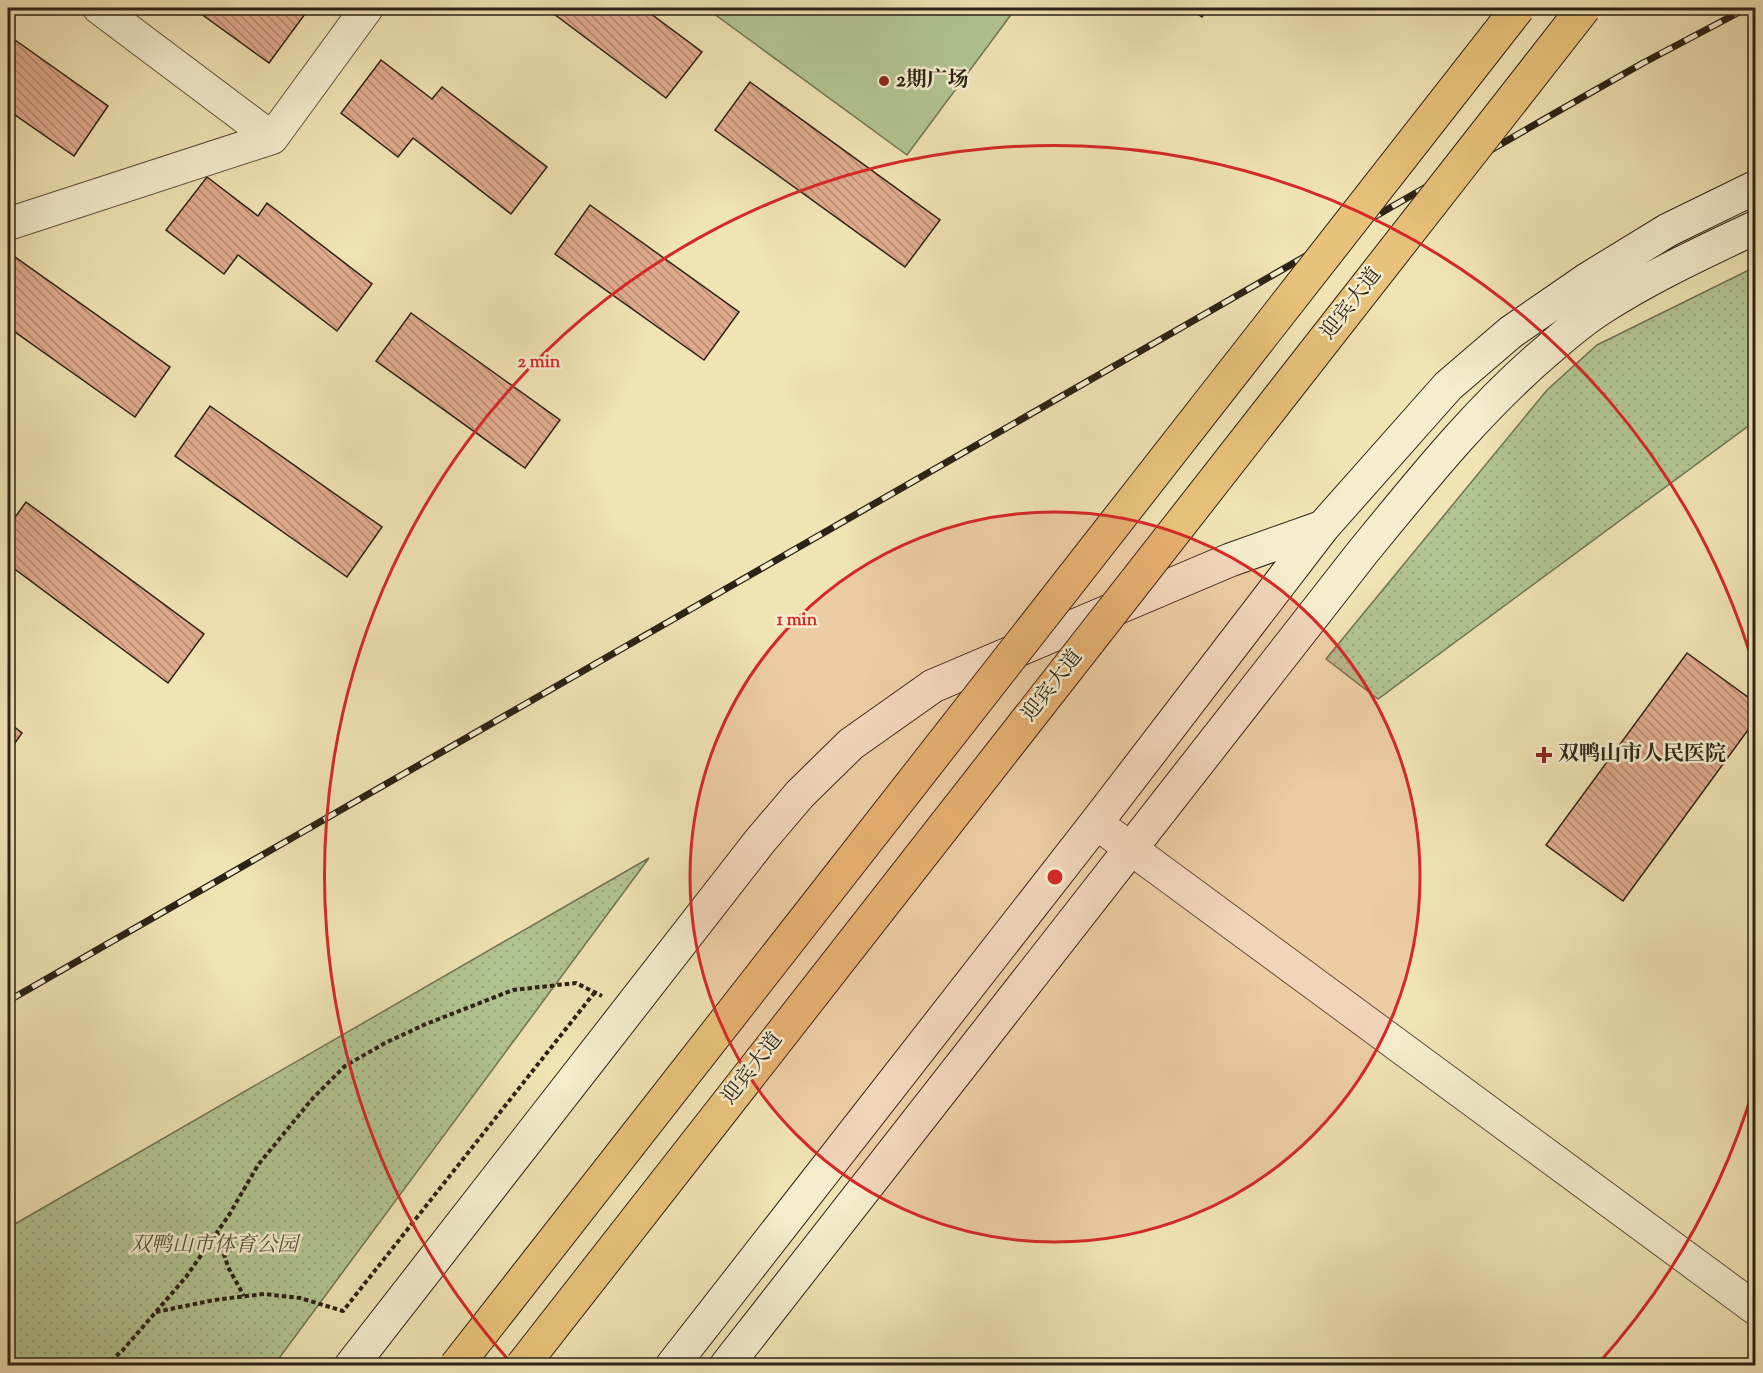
<svg xmlns="http://www.w3.org/2000/svg" width="1763" height="1373" font-family="'Sorts Mill Goudy','Noto Serif SC',serif">
<style>
.grass{fill:#b2c592;stroke:#707454;stroke-width:1.5}
.park{fill:url(#park-dots);stroke:#707454;stroke-width:1.5}
.building{fill:url(#building-back-hatch);stroke:#2d2217;stroke-width:1.5}
.lines{fill:none;stroke-linecap:round;stroke-linejoin:round}
.minor-casing{stroke:#5e523e;stroke-width:34}
.secondary-casing{stroke:#2d2217;stroke-width:35}
.path{stroke:#2d2217;stroke-width:4;stroke-dasharray:4.5 3;stroke-linecap:butt}
.minor{stroke:#f5edce;stroke-width:32}
.secondary{stroke:#f5edce;stroke-width:33}
.rail-casing{stroke:#2d2217;stroke-width:7}
.rail{stroke:#f5edce;stroke-width:4.5;stroke-dasharray:14;stroke-linecap:butt}
.primary-bridge-casing{stroke:#2d2217;stroke-width:35;stroke-linecap:butt}
.primary-bridge{stroke:#e8c27a;stroke-width:33}
.ring{fill:none;stroke:#d62828;stroke-width:3}
.poi-dot{fill:#8f2418;stroke:#f5edce;stroke-width:2}
.labels{text-anchor:middle;dominant-baseline:central;stroke-width:5;stroke-linejoin:round;paint-order:stroke}
.poi-label{font-size:21px;font-weight:bold;fill:#2d2217;stroke:#f5edce;text-anchor:start}
.street-label{font-size:21px;fill:#2d2217;stroke:#f5edce}
.park-label{font-size:21px;font-style:italic;fill:#55533c;stroke:#f5edce}
.centre{fill:#d62828;stroke:#f5edce;stroke-width:3}
.ring-label{font-size:18px;text-anchor:middle;font-weight:bold;fill:#d62828;stroke:#f5edce;stroke-width:5;stroke-linejoin:round;paint-order:stroke}
</style>
<defs>
<pattern id="park-dots" width="8" height="8" patternUnits="userSpaceOnUse" patternTransform="scale(1.5)"><rect width="8" height="8" fill="#b2c592"/><path d="M2 2h.1M6 6h.1" fill="none" stroke="#99a97d" stroke-width="1.8" stroke-linecap="round"/></pattern>
<pattern id="building-back-hatch" width="6" height="6" patternUnits="userSpaceOnUse" patternTransform="scale(1.5)"><rect width="6" height="6" fill="#e0ab8d"/><path d="M-1 5l2 2M0 0l6 6M5-1l2 2" fill="none" stroke="#b68b72"/></pattern>
</defs>
<rect width="100%" height="100%" fill="#f0e3b4"/>
<filter id="stains"><feTurbulence type="fractalNoise" baseFrequency=".00333" numOctaves="4"/><feColorMatrix values="0 0 0 0 .2 0 0 0 0 .09 0 0 0 0 .02 0 0 0 .5 -.17"/></filter>
<radialGradient id="worn" r=".72"><stop offset=".6" stop-color="#630" stop-opacity="0"/><stop offset="1" stop-color="#630" stop-opacity=".3"/></radialGradient>
<!-- grass -->
<path class="grass" d="M 706,8 L 1016,8 L 907,155 Z"/>
<!-- park -->
<path class="park" d="M 1755,267 L 1755,421 L 1378,699 L 1326,659 L 1547,390 L 1597,345 Z
M 649,858 L 274,1365 L 8,1365 L 8,1228 Z"/>
<!-- building -->
<path class="building" d="M 193,8 L 296,8 L 305,14 L 269,63 Z
M 546,8 L 643,8 L 702,52 L 666,98 Z
M 1189,8 L 1208,8 L 1202,17 Z
M 8,35 L 108,106 L 74,156 L 8,110 Z
M 381,60 L 432,99 L 442,87 L 547,167 L 511,214 L 413,138 L 398,157 L 341,113 Z
M 750,82 L 940,220 L 905,267 L 715,130 Z
M 207,177 L 258,216 L 267,203 L 372,284 L 337,331 L 238,255 L 224,274 L 166,230 Z
M 590,205 L 739,312 L 704,360 L 555,254 Z
M 8,252 L 170,367 L 135,417 L 8,327 Z
M 411,313 L 560,420 L 525,468 L 376,361 Z
M 210,406 L 382,527 L 347,577 L 175,456 Z
M 26,502 L 204,634 L 168,683 L 8,564 L 8,527 Z
M 1687,653 L 1756,703 L 1756,719 L 1623,901 L 1546,845 Z
M 8,722 L 22,733 L 8,753 Z"/>
<g class="lines">
<!-- minor casing -->
<g class="minor-casing">
<path id="minor" d="M 99,8 L 272,138
M 8,224 L 272,138 L 367,8
M 1096,823 L 1756,1309"/>
</g>
<!-- secondary casing -->
<g class="secondary-casing">
<path id="secondary" d="M 351,1366 L 760,841 L 800,794 L 851,744 L 933,686 L 1230,560 L 1323,527
M 672,1366 L 1096,823 L 1323,527 L 1448,386 L 1511,332 L 1588,279 L 1668,230 L 1756,187
M 726,1366 L 1362,553 C 1421,481 1478,409 1549,349 C 1566,334 1584,319 1603,307 C 1651,276 1704,252 1756,227"/>
</g>
<!-- path -->
<path class="path" d="M 217,1232 L 228,1267 L 244,1296
M 156,1312 L 214,1300 L 264,1294 L 300,1298 L 343,1311 L 595,992
M 105,1366 L 122,1351 L 186,1277 L 229,1215 L 258,1165 L 313,1098 L 345,1066 L 385,1043 L 426,1024 L 513,990 L 576,983 L 602,996"/>
<!-- minor -->
<use href="#minor" class="minor"/>
<!-- secondary -->
<use href="#secondary" class="secondary"/>
<!-- rail casing -->
<g class="rail-casing">
<path id="rail" d="M 8,1001 L 1562,109 L 1643,63 L 1747,8"/>
</g>
<!-- rail -->
<use href="#rail" class="rail"/>
<!-- primary-bridge casing -->
<g class="primary-bridge-casing">
<path id="primary-bridge" d="M 456,1366 L 1518,8
M 522,1366 L 1584,8"/>
</g>
<!-- primary-bridge -->
<use href="#primary-bridge" class="primary-bridge"/>
</g>
<!-- distance rings -->
<circle cx="1055" cy="877" r="365" fill="#d62828" fill-opacity=".12"/>
<g class="ring">
<circle cx="1055" cy="877" r="365"/>
<path d="M1755 1084A730 730 0 0 1 1597 1365M513 1365A730 730 0 1 1 1755 670"/>
</g>
<!-- markers -->
<g class="poi-dot">
<circle cx="884" cy="81" r="6"/>
<path d="M1541 746h6v6h6v6h-6v6h-6v-6h-6v-6h6z"/>
</g>
<g class="labels">
<!-- poi labels -->
<g class="poi-label">
<text x="896" y="81">2期广场</text>
<text x="1558" y="755">双鸭山市人民医院</text>
</g>
<!-- street labels -->
<g class="street-label">
<text transform="translate(1352 304) rotate(-52)">迎宾大道</text>
<text transform="translate(1053 686) rotate(-52)">迎宾大道</text>
<text transform="translate(753 1069) rotate(-52)">迎宾大道</text>
</g>
<!-- park labels -->
<g class="park-label">
<text x="214" y="1246">双鸭山市体育公园</text>
</g>
</g>
<circle cx="1055" cy="877" r="9" class="centre"/>
<g class="ring-label">
<text x="539" y="367">2 min</text>
<text x="797" y="625">1 min</text>
</g>
<!-- margin -->
<rect width="1763" height="1373" fill="none" stroke="#f0e3b4" stroke-width="30"/>
<rect x="9" y="9" width="1745" height="1355" fill="none" stroke="#2d2217" stroke-width="3"/>
<rect x="15" y="15" width="1733" height="1343" fill="none" stroke="#2d2217" stroke-width="1.5"/>
<rect width="100%" height="100%" filter="url(#stains)"/>
<rect width="100%" height="100%" fill="url(#worn)"/>
</svg>
